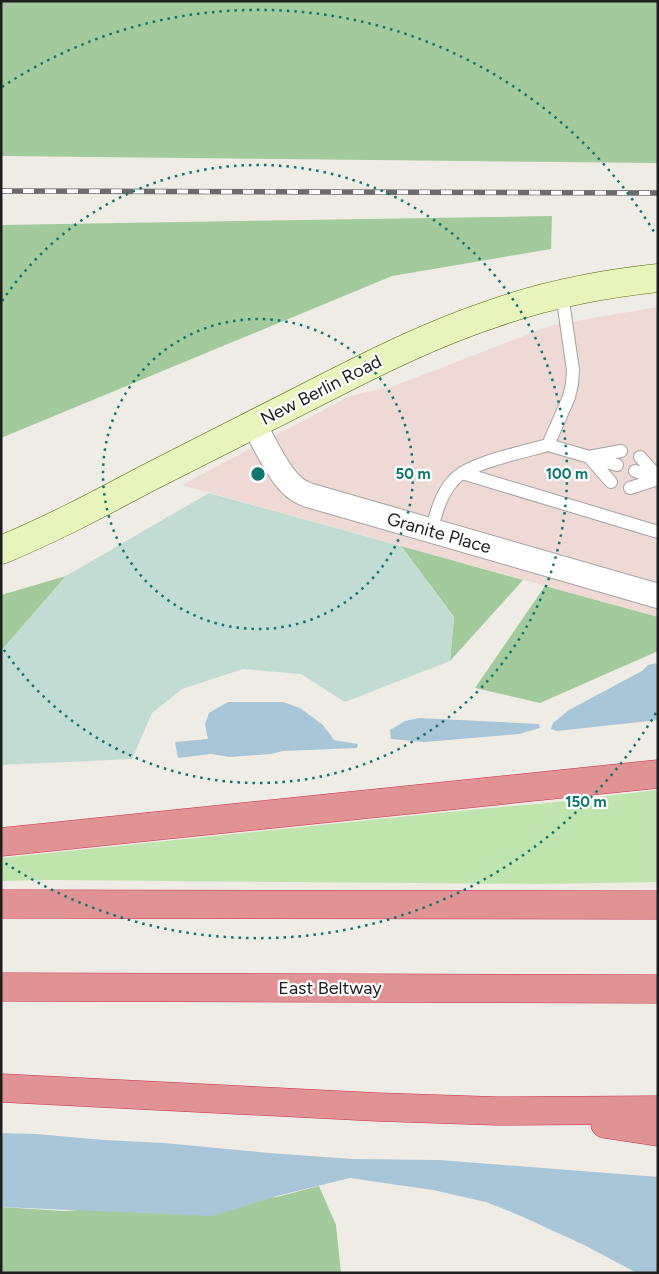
<svg xmlns="http://www.w3.org/2000/svg" width="659" height="1274" font-family="Figtree,sans-serif">
<style>
.commercial{fill:#eed9d5}
.grass{fill:#c0e4ae}
.forest{fill:#a3ca9c}
.wetland{fill:#c2dbd3}
.water{fill:#a8c6d8}
.lines{fill:none;stroke-linecap:round;stroke-linejoin:round}
.lane-casing{stroke:#a2a2a2;stroke-width:14}
.street-casing{stroke:#a2a2a2;stroke-width:26}
.secondary-casing{stroke:#536c0d;stroke-width:29}
.highway-casing{stroke:#cc314f;stroke-width:29}
.lane{stroke:#fff;stroke-width:12}
.street{stroke:#fff;stroke-width:24}
.secondary{stroke:#e9f4bc;stroke-width:28}
.highway{stroke:#e09294;stroke-width:28}
.rail-casing{stroke:#6c6c6c;stroke-width:5.5}
.rail{stroke:#fff;stroke-width:4;stroke-dasharray:11;stroke-linecap:butt}
.ring{fill:none;stroke:#0f766e;stroke-width:2.5;stroke-dasharray:2.5 5}
.labels{text-anchor:middle;dominant-baseline:central;stroke-width:4.5;stroke-linejoin:round;paint-order:stroke}
.street-label{font-size:18px;fill:#1e1e1e;stroke:#fff}
.centre{fill:#0f766e;stroke:#fff;stroke-width:2.5}
.ring-label{font-size:15px;text-anchor:middle;font-weight:bold;fill:#0f766e;stroke:#fff;stroke-width:4.5;stroke-linejoin:round;paint-order:stroke}
</style>
<rect width="100%" height="100%" fill="#eeece4"/>
<!-- commercial -->
<path class="commercial" d="M 658,307 L 658,617 L 182,485 L 350,396 L 394,386 L 552,325 Z"/>
<!-- grass -->
<path class="grass" d="M 658,790 L 658,882 L 540,884 L 49,880 L 1,881 L 1,858 L 448,812 L 546,803 Z"/>
<!-- forest -->
<path class="forest" d="M 1,1 L 658,1 L 658,163 L 1,156 Z
M 552,216 L 551,249 L 392,276 L 1,438 L 1,225 Z
M 401,546 L 523,580 L 450,661 L 454,617 Z
M 66,576 L 1,651 L 1,595 Z
M 545,586 L 658,617 L 658,651 L 540,703 L 475,688 Z
M 319,1186 L 336,1225 L 341,1273 L 1,1273 L 1,1207 L 64,1211 L 277,1197 Z"/>
<!-- wetland -->
<path class="wetland" d="M 209,493 L 401,546 L 454,618 L 450,661 L 345,702 L 301,674 L 243,669 L 182,689 L 152,713 L 132,759 L 1,765 L 1,651 L 66,576 Z"/>
<!-- water -->
<path class="water" d="M 658,663 L 658,720 L 557,731 L 551,729 L 553,723 L 569,710 L 642,671 L 648,665 Z
M 228,702 L 283,702 L 300,708 L 323,725 L 334,740 L 358,744 L 357,748 L 283,751 L 271,754 L 230,757 L 211,754 L 178,758 L 175,742 L 208,739 L 205,724 L 209,713 Z
M 419,718 L 539,724 L 540,728 L 519,734 L 425,742 L 391,739 L 390,730 L 405,721 Z
M 1,1133 L 36,1134 L 104,1140 L 164,1143 L 269,1153 L 353,1159 L 439,1160 L 658,1177 L 658,1273 L 637,1273 L 584,1245 L 521,1216 L 486,1202 L 433,1190 L 350,1178 L 277,1196 L 212,1216 L 1,1207 Z"/>
<g class="lines">
<!-- lane casing -->
<g class="lane-casing">
<path id="lane" d="M 548,445 L 617,465
M 640,457 L 658,477
M 635,471 L 658,478
M 462,473 L 658,532
M 611,482 L 589,457 L 621,451
M 630,488 L 658,479
M 431,531 C 436,514 440,496 452,482 C 466,463 524,452 548,445 L 569,397 L 572,384 L 573,370 L 562,294"/>
</g>
<!-- street casing -->
<g class="street-casing">
<path id="street" d="M 254,424 C 264,442 278,474 294,487 C 298,491 303,493 308,495 L 658,596"/>
</g>
<!-- secondary casing -->
<g class="secondary-casing">
<path id="secondary" d="M 1,550 C 50,530 97,505 144,480 C 206,449 267,417 329,386 C 382,359 435,333 492,314 C 545,295 602,284 658,278"/>
</g>
<!-- highway casing -->
<g class="highway-casing">
<path id="highway" d="M 1,842 L 658,774
M 1,904 L 658,905
M 1,987 L 658,989
M 1,1088 L 377,1107 L 497,1111 L 658,1110
M 605,1124 L 658,1132"/>
</g>
<!-- lane -->
<use href="#lane" class="lane"/>
<!-- street -->
<use href="#street" class="street"/>
<!-- secondary -->
<use href="#secondary" class="secondary"/>
<!-- highway -->
<use href="#highway" class="highway"/>
<!-- rail casing -->
<g class="rail-casing">
<path id="rail" d="M 1,191 L 658,193"/>
</g>
<!-- rail -->
<use href="#rail" class="rail"/>
</g>
<!-- distance rings -->
<g class="ring">
<circle cx="258" cy="474" r="155"/>
<path d="M2 301A309 309 0 1 1 2 647"/>
<path d="M656 713A464 464 0 0 1 2 861M2 87A464 464 0 0 1 656 235"/>
</g>
<g class="labels">
<!-- street labels -->
<g class="street-label">
<text transform="translate(321 390) rotate(-27)">New Berlin Road</text>
<text transform="translate(439 533) rotate(16)">Granite Place</text>
<text x="330" y="988">East Beltway</text>
</g>
</g>
<circle cx="258" cy="474" r="8" class="centre"/>
<g class="ring-label">
<text x="413" y="479">50 m</text>
<text x="567" y="479">100 m</text>
<text x="586" y="807">150 m</text>
</g>
<!-- border -->
<rect width="659" height="1274" fill="none" stroke="#1e1e1e" stroke-width="5"/>
</svg>
